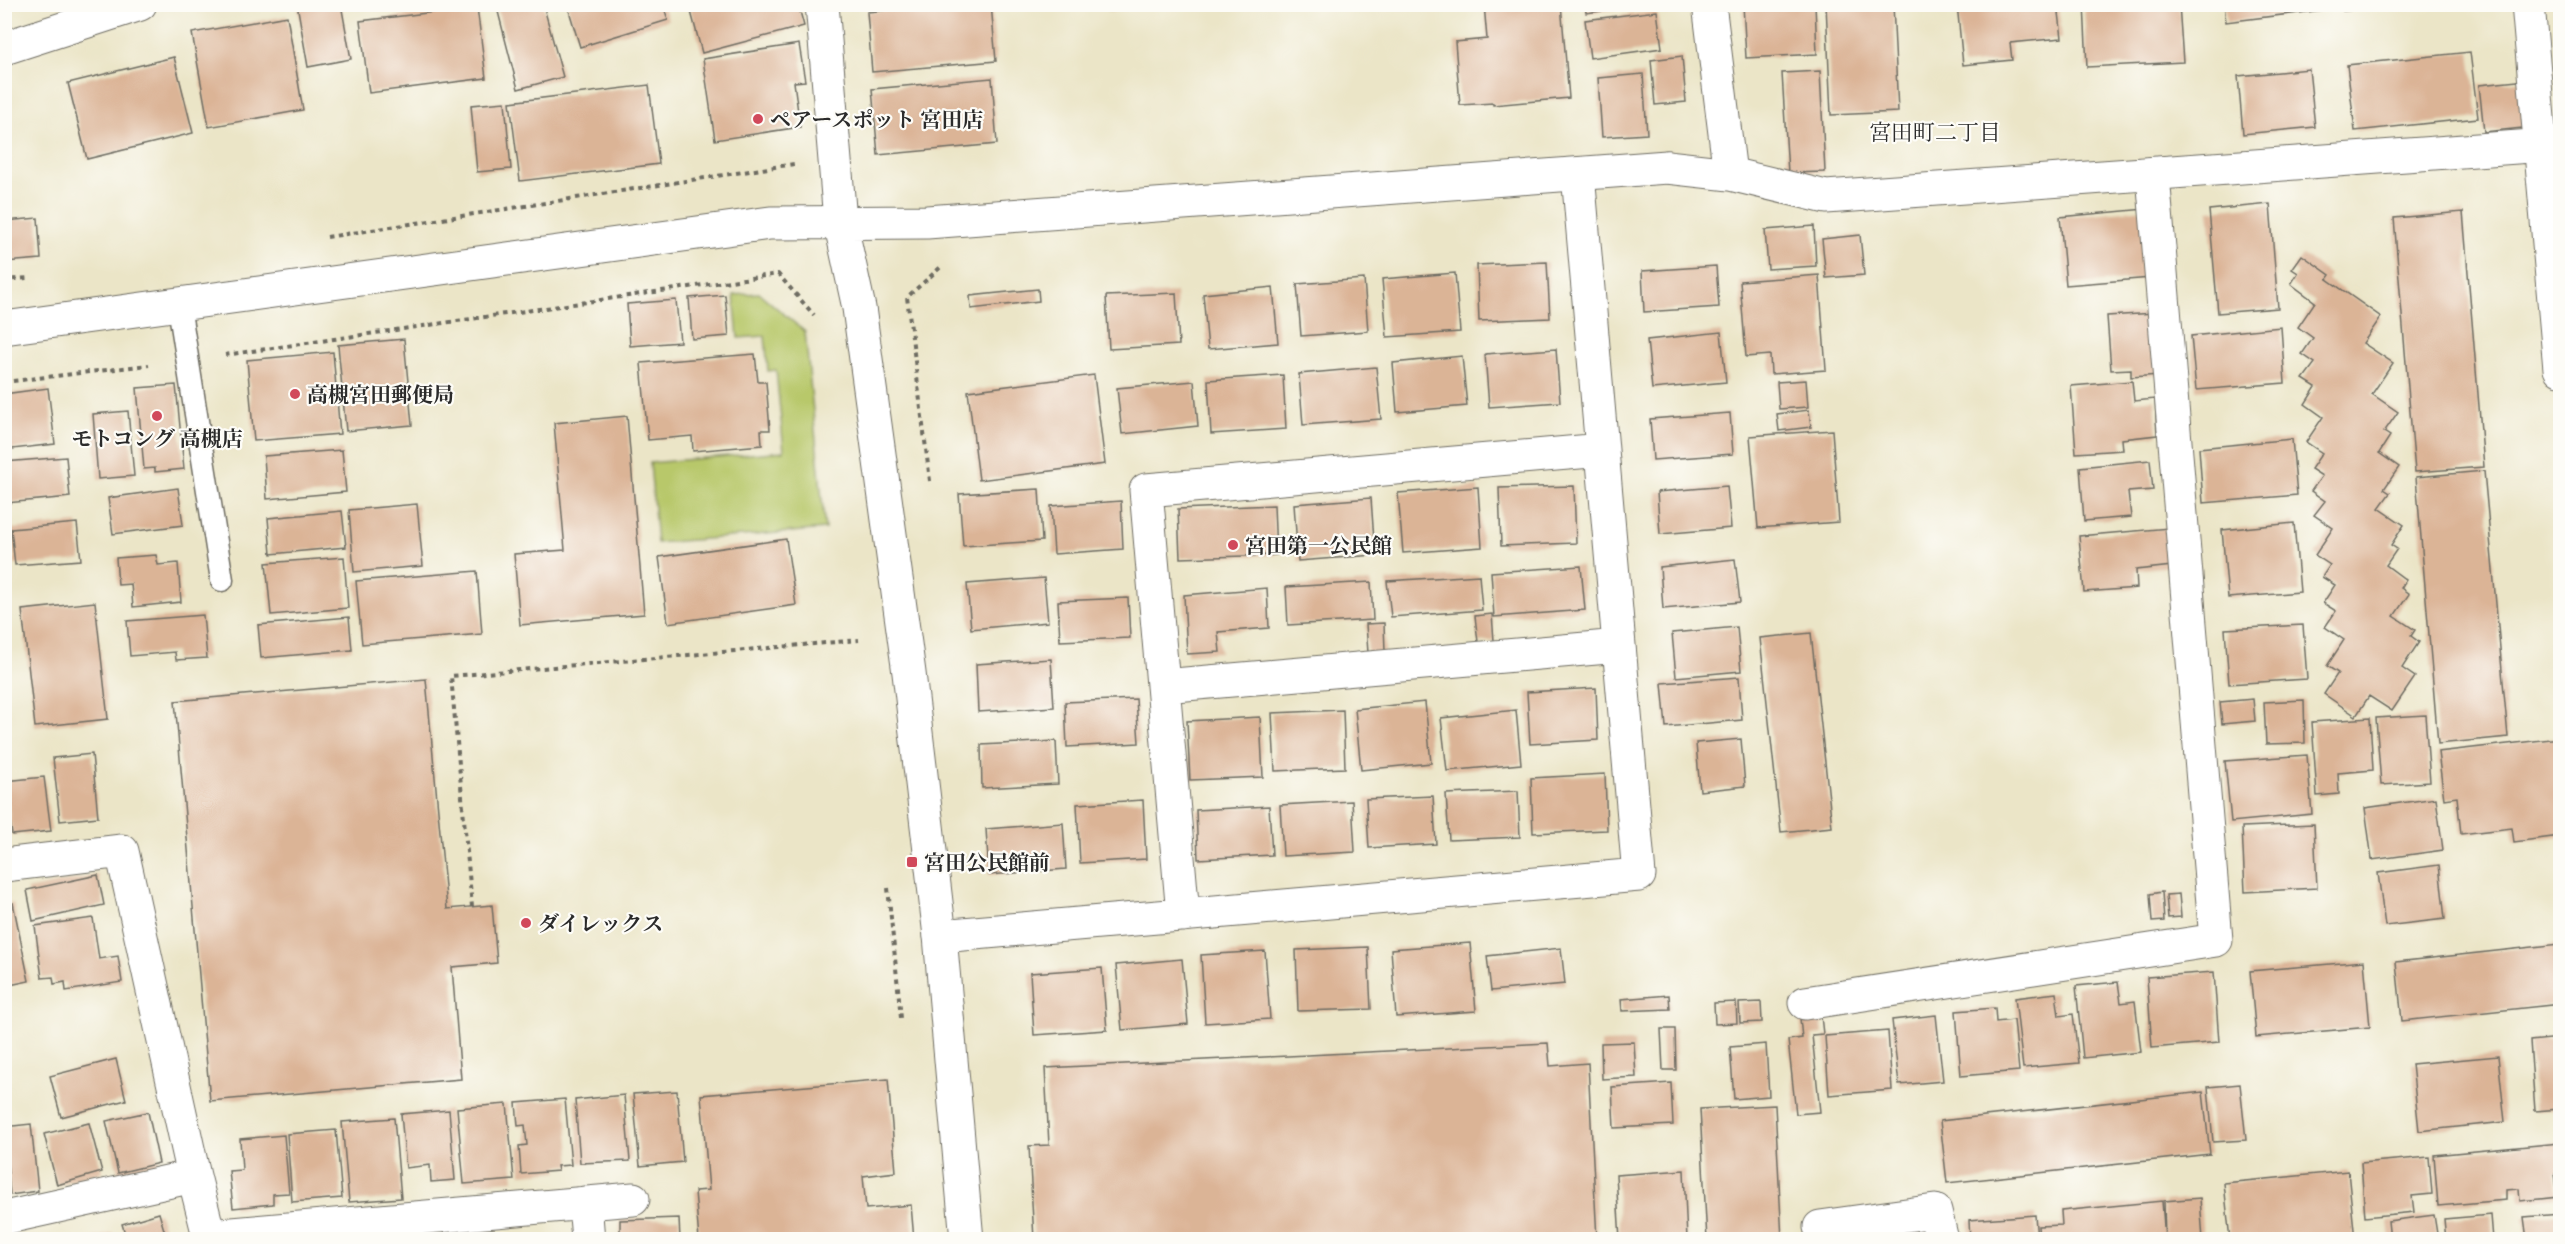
<svg xmlns="http://www.w3.org/2000/svg" width="2565" height="1244" font-family="'EB Garamond','Noto Serif JP',serif">
<style>
.green{fill:#b8c86a;stroke:#727a4a;stroke-width:1.5}
.building{fill:#dbb496}
.lines{fill:none;stroke-linecap:round;stroke-linejoin:round}
.service-casing{stroke:#6e6c62;stroke-width:25}
.minor-casing{stroke:#6e6c62;stroke-width:35}
.tertiary-casing{stroke:#6e6c62;stroke-width:35}
.path{stroke:#6e6c62;stroke-width:4;stroke-dasharray:4.5 4.5;stroke-linecap:butt}
.service{stroke:#fff;stroke-width:22}
.minor{stroke:#fff;stroke-width:33}
.tertiary{stroke:#fff;stroke-width:33}
.poi-dot{fill:#d1495b;stroke:#fdfcf7;stroke-width:2}
.labels{text-anchor:middle;dominant-baseline:central;stroke-width:4.5;stroke-linejoin:round;paint-order:stroke}
.poi-label{font-size:21px;font-weight:bold;fill:#2b2b2b;stroke:#fdfcf7;text-anchor:start}
.neighbourhood-label{font-size:22px;fill:#2b2b2b;stroke:#fdfcf7}
</style>
<rect width="100%" height="100%" fill="#fdfcf7"/>
<filter id="ink" filterUnits="userSpaceOnUse"><feTurbulence type="fractalNoise" baseFrequency=".0167" numOctaves="2"/><feDisplacementMap in="SourceGraphic" scale="12" xChannelSelector="R" yChannelSelector="G"/><feConvolveMatrix kernelMatrix="1 2 1 2 8 2 1 2 1" color-interpolation-filters="sRGB"/></filter>
<filter id="wash" filterUnits="userSpaceOnUse"><feTurbulence type="fractalNoise" baseFrequency=".008" numOctaves="4" result="noise"/><feDisplacementMap in="SourceGraphic" scale="24" xChannelSelector="R" yChannelSelector="G"/><feGaussianBlur stdDeviation="1.35" result="paint"/><feColorMatrix in="noise" values="0 0 0 0 0 0 0 0 0 0 0 0 0 0 0 0 0 1.4 0 .05"/><feComposite in="paint" operator="in"/></filter>
<g filter="url(#wash)">
<rect width="100%" height="100%" fill="#ebe5c7"/>
<!-- green -->
<path class="green" d="M 759,293 L 805,332 L 825,529 L 657,543 L 650,463 L 784,451 L 776,370 L 768,371 L 765,336 L 738,338 L 734,295 Z"/>
<g id="blocks">
<!-- building -->
<path class="building" d="M 4,4 L 8,4 L 11,19 L 4,20 Z
M 297,4 L 341,4 L 351,59 L 308,67 Z
M 496,4 L 543,4 L 563,77 L 518,89 Z
M 567,4 L 663,4 L 668,20 L 580,47 Z
M 689,4 L 798,4 L 804,26 L 702,53 Z
M 951,4 L 991,4 L 996,61 L 872,72 L 867,12 Z
M 1108,4 L 1160,4 L 1160,6 L 1108,11 Z
M 1484,4 L 1561,4 L 1569,98 L 1493,105 L 1493,103 L 1460,105 L 1455,42 L 1487,39 Z
M 1585,4 L 1643,4 L 1643,6 L 1586,13 Z
M 1743,4 L 1815,4 L 1817,54 L 1746,58 Z
M 1826,4 L 1893,4 L 1898,112 L 1831,115 Z
M 1957,4 L 2058,4 L 2062,38 L 2010,43 L 2012,60 L 1963,65 Z
M 2084,4 L 2179,4 L 2183,62 L 2087,67 Z
M 2224,4 L 2321,4 L 2322,10 L 2226,22 Z
M 2343,4 L 2402,4 L 2402,6 L 2343,11 Z
M 477,7 L 486,78 L 369,93 L 360,21 Z
M 1657,11 L 1662,48 L 1590,58 L 1585,20 Z
M 287,16 L 303,110 L 209,127 L 192,33 Z
M 799,44 L 805,81 L 794,82 L 800,127 L 715,140 L 703,59 Z
M 2470,52 L 2478,118 L 2355,131 L 2347,65 Z
M 1682,56 L 1686,102 L 1655,105 L 1651,60 Z
M 174,57 L 193,133 L 87,159 L 68,83 Z
M 2309,69 L 2315,127 L 2243,134 L 2238,76 Z
M 1820,71 L 1825,172 L 1788,173 L 1782,73 Z
M 1643,74 L 1647,134 L 1602,137 L 1598,78 Z
M 992,78 L 997,144 L 878,155 L 872,89 Z
M 2527,80 L 2532,127 L 2484,132 L 2479,85 Z
M 649,85 L 659,164 L 520,181 L 510,102 Z
M 505,102 L 511,169 L 477,172 L 471,105 Z
M 2270,204 L 2278,308 L 2218,313 L 2209,210 Z
M 2145,209 L 2151,278 L 2066,285 L 2060,217 Z
M 2463,212 L 2484,467 L 2415,472 L 2394,218 Z
M 38,218 L 41,259 L 5,262 L 5,221 Z
M 1814,226 L 1816,266 L 1768,269 L 1765,230 Z
M 1860,235 L 1864,275 L 1826,278 L 1822,239 Z
M 2302,255 L 2330,275 L 2327,279 L 2381,317 L 2363,343 L 2393,363 L 2372,394 L 2398,412 L 2384,432 L 2390,436 L 2379,453 L 2399,467 L 2384,489 L 2390,493 L 2379,508 L 2404,525 L 2391,545 L 2397,549 L 2386,565 L 2406,580 L 2401,588 L 2409,594 L 2394,616 L 2415,630 L 2411,636 L 2419,642 L 2402,668 L 2415,677 L 2392,711 L 2369,696 L 2356,716 L 2324,694 L 2338,673 L 2327,666 L 2344,640 L 2325,627 L 2336,611 L 2323,603 L 2335,585 L 2322,577 L 2330,565 L 2315,555 L 2333,528 L 2314,515 L 2325,501 L 2311,491 L 2322,476 L 2311,469 L 2322,453 L 2306,442 L 2323,417 L 2305,404 L 2316,387 L 2303,379 L 2315,363 L 2302,354 L 2313,338 L 2298,327 L 2315,302 L 2291,284 L 2298,273 L 2292,269 Z
M 1547,262 L 1550,318 L 1479,321 L 1477,265 Z
M 1716,266 L 1719,307 L 1644,312 L 1642,271 Z
M 1455,273 L 1460,332 L 1387,337 L 1382,279 Z
M 1819,275 L 1826,370 L 1771,374 L 1770,355 L 1746,357 L 1740,281 Z
M 1364,279 L 1368,331 L 1301,336 L 1297,284 Z
M 1273,287 L 1278,343 L 1208,349 L 1203,294 Z
M 1038,289 L 1039,301 L 971,309 L 970,296 Z
M 1176,293 L 1179,345 L 1109,349 L 1106,296 Z
M 725,295 L 729,336 L 692,339 L 689,298 Z
M 676,300 L 680,342 L 630,346 L 627,304 Z
M 2155,313 L 2160,375 L 2131,377 L 2131,369 L 2111,370 L 2107,316 Z
M 2281,327 L 2285,383 L 2196,390 L 2191,336 Z
M 1721,332 L 1726,382 L 1652,389 L 1647,340 Z
M 404,339 L 412,425 L 346,431 L 338,345 Z
M 1556,349 L 1560,402 L 1489,407 L 1485,354 Z
M 333,352 L 340,434 L 254,441 L 247,360 Z
M 755,354 L 758,382 L 766,382 L 770,430 L 761,430 L 762,445 L 693,451 L 692,436 L 648,440 L 641,363 Z
M 1462,356 L 1467,406 L 1397,412 L 1393,363 Z
M 1376,367 L 1381,419 L 1303,425 L 1299,374 Z
M 1094,375 L 1105,464 L 979,480 L 968,391 Z
M 1283,375 L 1286,429 L 1211,434 L 1208,380 Z
M 1806,380 L 1808,407 L 1779,409 L 1777,382 Z
M 1194,381 L 1198,426 L 1122,434 L 1117,388 Z
M 2132,381 L 2134,401 L 2155,399 L 2157,435 L 2122,439 L 2123,450 L 2076,453 L 2071,386 Z
M 176,385 L 184,469 L 155,472 L 155,468 L 144,469 L 137,388 Z
M 48,388 L 55,444 L 4,450 L 4,394 Z
M 1809,410 L 1811,427 L 1779,431 L 1777,414 Z
M 128,411 L 134,476 L 98,479 L 93,414 Z
M 1730,413 L 1733,454 L 1653,460 L 1650,419 Z
M 627,416 L 644,614 L 520,625 L 514,554 L 565,550 L 554,423 Z
M 1832,430 L 1839,522 L 1758,528 L 1750,436 Z
M 2292,439 L 2297,495 L 2203,503 L 2199,448 Z
M 342,450 L 346,492 L 267,499 L 264,456 Z
M 66,457 L 70,497 L 6,503 L 4,462 Z
M 2150,460 L 2153,490 L 2128,492 L 2131,517 L 2084,521 L 2080,467 Z
M 2484,471 L 2508,737 L 2438,744 L 2416,477 Z
M 1574,486 L 1576,543 L 1501,546 L 1499,488 Z
M 1727,486 L 1731,528 L 1660,534 L 1657,492 Z
M 1478,487 L 1482,547 L 1403,553 L 1398,493 Z
M 178,488 L 183,525 L 113,534 L 108,498 Z
M 1039,489 L 1042,541 L 963,546 L 959,494 Z
M 1371,498 L 1375,555 L 1298,561 L 1294,504 Z
M 1121,501 L 1123,549 L 1054,554 L 1051,506 Z
M 417,504 L 423,566 L 354,572 L 349,510 Z
M 1274,505 L 1276,555 L 1180,558 L 1178,509 Z
M 342,511 L 346,547 L 271,554 L 268,518 Z
M 77,523 L 81,560 L 15,565 L 11,529 Z
M 2294,523 L 2300,592 L 2228,598 L 2222,530 Z
M 2169,528 L 2172,566 L 2136,570 L 2137,588 L 2084,592 L 2079,536 Z
M 786,539 L 796,605 L 668,623 L 659,557 Z
M 156,555 L 158,565 L 178,563 L 181,602 L 133,607 L 131,584 L 118,585 L 116,558 Z
M 344,557 L 348,608 L 271,615 L 266,563 Z
M 1735,559 L 1740,602 L 1663,609 L 1660,567 Z
M 1581,566 L 1585,610 L 1494,617 L 1491,572 Z
M 477,571 L 482,634 L 362,644 L 356,581 Z
M 1479,575 L 1482,610 L 1391,617 L 1387,581 Z
M 1044,578 L 1048,622 L 971,629 L 967,584 Z
M 1371,582 L 1373,620 L 1288,625 L 1286,587 Z
M 1267,588 L 1269,628 L 1218,632 L 1220,652 L 1187,654 L 1184,595 Z
M 1128,598 L 1130,638 L 1060,641 L 1058,601 Z
M 95,602 L 108,719 L 35,727 L 22,610 Z
M 1492,614 L 1494,641 L 1478,642 L 1475,616 Z
M 203,615 L 207,658 L 176,660 L 175,652 L 130,656 L 127,621 Z
M 349,617 L 352,650 L 261,658 L 258,625 Z
M 1384,623 L 1385,652 L 1368,653 L 1366,624 Z
M 2303,625 L 2307,679 L 2229,684 L 2225,629 Z
M 1737,627 L 1741,671 L 1676,677 L 1672,633 Z
M 1811,633 L 1832,827 L 1781,832 L 1760,638 Z
M 1051,659 L 1054,707 L 978,712 L 976,664 Z
M 1739,677 L 1742,720 L 1666,727 L 1662,683 Z
M 426,679 L 447,909 L 492,905 L 497,963 L 452,967 L 461,1079 L 210,1101 L 175,701 Z
M 1596,688 L 1598,740 L 1530,744 L 1527,692 Z
M 1136,699 L 1139,743 L 1067,747 L 1065,702 Z
M 2253,699 L 2255,721 L 2222,724 L 2220,702 Z
M 2304,700 L 2305,743 L 2266,744 L 2264,702 Z
M 1425,702 L 1431,763 L 1361,770 L 1355,709 Z
M 1343,710 L 1345,768 L 1275,771 L 1272,713 Z
M 1516,710 L 1521,764 L 1447,771 L 1441,718 Z
M 2425,715 L 2430,782 L 2381,785 L 2376,718 Z
M 1260,717 L 1263,777 L 1190,780 L 1187,721 Z
M 2370,718 L 2373,770 L 2338,773 L 2339,794 L 2317,796 L 2312,722 Z
M 2560,738 L 2560,836 L 2514,842 L 2512,828 L 2461,834 L 2457,797 L 2444,799 L 2438,752 Z
M 1741,739 L 1745,786 L 1700,791 L 1696,743 Z
M 1056,741 L 1058,784 L 982,788 L 981,745 Z
M 92,754 L 98,817 L 60,821 L 53,758 Z
M 2307,755 L 2312,814 L 2231,822 L 2225,761 Z
M 1605,774 L 1607,830 L 1533,833 L 1531,778 Z
M 44,777 L 51,831 L 12,835 L 5,781 Z
M 1518,791 L 1520,837 L 1449,840 L 1446,794 Z
M 1433,796 L 1436,844 L 1369,848 L 1366,799 Z
M 2436,798 L 2443,850 L 2372,860 L 2365,808 Z
M 1143,800 L 1146,859 L 1080,863 L 1077,804 Z
M 1352,801 L 1355,852 L 1283,856 L 1280,805 Z
M 1269,806 L 1272,855 L 1198,859 L 1196,810 Z
M 1063,823 L 1066,869 L 989,875 L 986,829 Z
M 2314,824 L 2317,888 L 2245,892 L 2242,827 Z
M 2439,865 L 2445,919 L 2385,926 L 2378,873 Z
M 98,875 L 104,905 L 33,921 L 27,890 Z
M 2162,892 L 2164,921 L 2152,922 L 2150,894 Z
M 2179,894 L 2181,917 L 2168,918 L 2166,895 Z
M 13,903 L 29,981 L 5,986 L 5,905 Z
M 93,918 L 99,959 L 118,956 L 122,982 L 66,991 L 65,982 L 54,984 L 53,977 L 42,978 L 35,926 Z
M 1470,943 L 1476,1011 L 1396,1017 L 1391,949 Z
M 2560,944 L 2560,1004 L 2402,1021 L 2396,962 Z
M 1368,947 L 1371,1009 L 1298,1011 L 1296,950 Z
M 1561,948 L 1565,984 L 1491,991 L 1487,956 Z
M 1265,951 L 1270,1019 L 1205,1023 L 1201,955 Z
M 1182,959 L 1188,1024 L 1122,1030 L 1116,965 Z
M 2364,961 L 2370,1027 L 2256,1037 L 2250,971 Z
M 1102,968 L 1107,1030 L 1034,1035 L 1030,973 Z
M 2214,972 L 2219,1042 L 2152,1048 L 2147,977 Z
M 2118,982 L 2121,1003 L 2135,1001 L 2141,1052 L 2083,1058 L 2076,986 Z
M 2056,993 L 2059,1016 L 2073,1014 L 2079,1063 L 2023,1068 L 2015,998 Z
M 1669,995 L 1670,1009 L 1622,1011 L 1621,999 Z
M 1736,1002 L 1737,1023 L 1715,1024 L 1714,1003 Z
M 1761,1002 L 1762,1022 L 1740,1023 L 1739,1003 Z
M 1995,1008 L 1996,1022 L 2014,1020 L 2019,1071 L 1961,1076 L 1956,1011 Z
M 1936,1015 L 1943,1081 L 1899,1085 L 1892,1020 Z
M 1821,1016 L 1823,1034 L 1812,1035 L 1820,1112 L 1796,1114 L 1788,1040 L 1802,1038 L 1800,1018 Z
M 1661,1029 L 1675,1029 L 1676,1070 L 1663,1070 Z
M 1888,1031 L 1892,1090 L 1829,1095 L 1825,1036 Z
M 2560,1038 L 2560,1109 L 2535,1111 L 2530,1041 Z
M 1634,1042 L 1636,1077 L 1602,1079 L 1601,1043 Z
M 1548,1043 L 1550,1066 L 1588,1063 L 1597,1240 L 1034,1240 L 1029,1146 L 1049,1145 L 1045,1068 Z
M 1766,1044 L 1769,1096 L 1734,1099 L 1730,1047 Z
M 2498,1056 L 2505,1122 L 2419,1131 L 2412,1064 Z
M 116,1059 L 126,1100 L 61,1117 L 50,1076 Z
M 888,1079 L 896,1172 L 863,1176 L 866,1209 L 911,1205 L 914,1240 L 699,1240 L 695,1191 L 709,1190 L 701,1095 Z
M 1671,1083 L 1673,1125 L 1614,1128 L 1612,1087 Z
M 2240,1084 L 2246,1140 L 2213,1142 L 2208,1087 Z
M 677,1091 L 683,1162 L 640,1166 L 633,1094 Z
M 2203,1092 L 2210,1154 L 1947,1183 L 1940,1121 Z
M 624,1095 L 630,1161 L 580,1163 L 575,1100 Z
M 565,1099 L 571,1165 L 557,1166 L 558,1171 L 521,1174 L 519,1146 L 527,1145 L 525,1125 L 518,1126 L 516,1103 Z
M 507,1104 L 514,1180 L 464,1184 L 457,1108 Z
M 1775,1105 L 1782,1240 L 1707,1240 L 1700,1109 Z
M 449,1110 L 455,1180 L 431,1182 L 430,1165 L 406,1168 L 401,1114 Z
M 148,1112 L 159,1163 L 118,1173 L 106,1121 Z
M 394,1118 L 401,1198 L 349,1202 L 342,1122 Z
M 89,1123 L 102,1172 L 57,1185 L 44,1134 Z
M 31,1124 L 38,1191 L 10,1195 L 4,1127 Z
M 336,1130 L 342,1198 L 292,1202 L 287,1134 Z
M 284,1135 L 289,1193 L 273,1194 L 273,1204 L 233,1208 L 229,1171 L 242,1170 L 240,1139 Z
M 2560,1143 L 2560,1173 L 2555,1173 L 2558,1197 L 2520,1201 L 2519,1189 L 2506,1190 L 2506,1200 L 2438,1206 L 2434,1155 Z
M 2429,1157 L 2432,1194 L 2412,1196 L 2414,1212 L 2365,1217 L 2361,1163 Z
M 1684,1170 L 1687,1240 L 1620,1240 L 1616,1175 Z
M 2348,1171 L 2355,1240 L 2230,1240 L 2224,1183 Z
M 2200,1198 L 2203,1240 L 2165,1240 L 2164,1201 Z
M 2162,1201 L 2165,1240 L 2039,1240 L 2038,1226 L 2062,1225 L 2061,1211 Z
M 159,1213 L 167,1240 L 127,1240 L 122,1224 Z
M 2560,1214 L 2560,1240 L 2527,1240 L 2524,1217 Z
M 2035,1215 L 2037,1240 L 1970,1240 L 1969,1220 Z
M 2434,1215 L 2438,1240 L 2390,1240 L 2388,1221 Z
M 2491,1215 L 2493,1240 L 2446,1240 L 2444,1219 Z
M 679,1218 L 680,1240 L 620,1240 L 620,1220 Z
M 113,1233 L 115,1240 L 89,1240 L 89,1239 Z"/>
</g>
</g>
<g filter="url(#ink)">
<use href="#blocks" fill-opacity="0" stroke="#6e6c62" stroke-width="1.5"/>
<g class="lines">
<!-- service casing -->
<g class="service-casing">
<path id="service" d="M 179,306 L 222,580"/>
</g>
<!-- minor casing -->
<g class="minor-casing">
<path id="minor" d="M 822,4 L 840,221
M 1709,4 L 1730,174
M 2528,4 L 2560,369
M 4,48 L 140,4
M 1667,167 L 1730,174 L 1826,197 L 2560,144
M 1163,686 L 1619,646
M 4,865 L 122,851 L 194,1176
M 1183,915 L 1146,490 L 1602,450
M 940,936 L 1639,875 L 1578,174
M 1805,1003 L 2216,940 L 2153,175
M 585,1203 L 588,1240
M 4,1218 L 194,1176 L 210,1240
M 1820,1227 L 1935,1211 L 1942,1240
M 209,1236 L 633,1199"/>
</g>
<!-- tertiary casing -->
<g class="tertiary-casing">
<path id="tertiary" d="M 840,221 L 859,308 L 909,673 L 940,936 L 967,1240
M 4,328 L 770,223 L 927,222 L 1667,167"/>
</g>
<!-- path -->
<path class="path" d="M 327,237 L 794,164
M 4,280 L 28,278
M 225,355 L 778,274 L 814,315
M 4,382 L 149,365
M 930,481 L 907,297 L 942,266
M 888,888 L 901,1018
M 472,907 L 451,676 L 859,640"/>
<!-- service -->
<use href="#service" class="service"/>
<!-- minor -->
<use href="#minor" class="minor"/>
<!-- tertiary -->
<use href="#tertiary" class="tertiary"/>
</g>
</g>
<!-- markers -->
<g class="poi-dot">
<circle cx="758" cy="119" r="6"/>
<circle cx="295" cy="394" r="6"/>
<circle cx="157" cy="416" r="6"/>
<circle cx="1233" cy="545" r="6"/>
<rect x="906" y="856" width="12" height="12" rx="3"/>
<circle cx="526" cy="923" r="6"/>
</g>
<g class="labels">
<!-- poi labels -->
<g class="poi-label">
<text x="770" y="119">ペアースポット 宮田店</text>
<text x="307" y="394">高槻宮田郵便局</text>
<text x="157" y="438" text-anchor="middle">モトコング 高槻店</text>
<text x="1245" y="545">宮田第一公民館</text>
<text x="924" y="862">宮田公民館前</text>
<text x="538" y="923">ダイレックス</text>
</g>
<!-- neighbourhood labels -->
<g class="neighbourhood-label">
<text x="1935" y="132">宮田町二丁目</text>
</g>
</g>
<!-- margin -->
<rect width="2565" height="1244" fill="none" stroke="#fdfcf7" stroke-width="24"/>
</svg>
